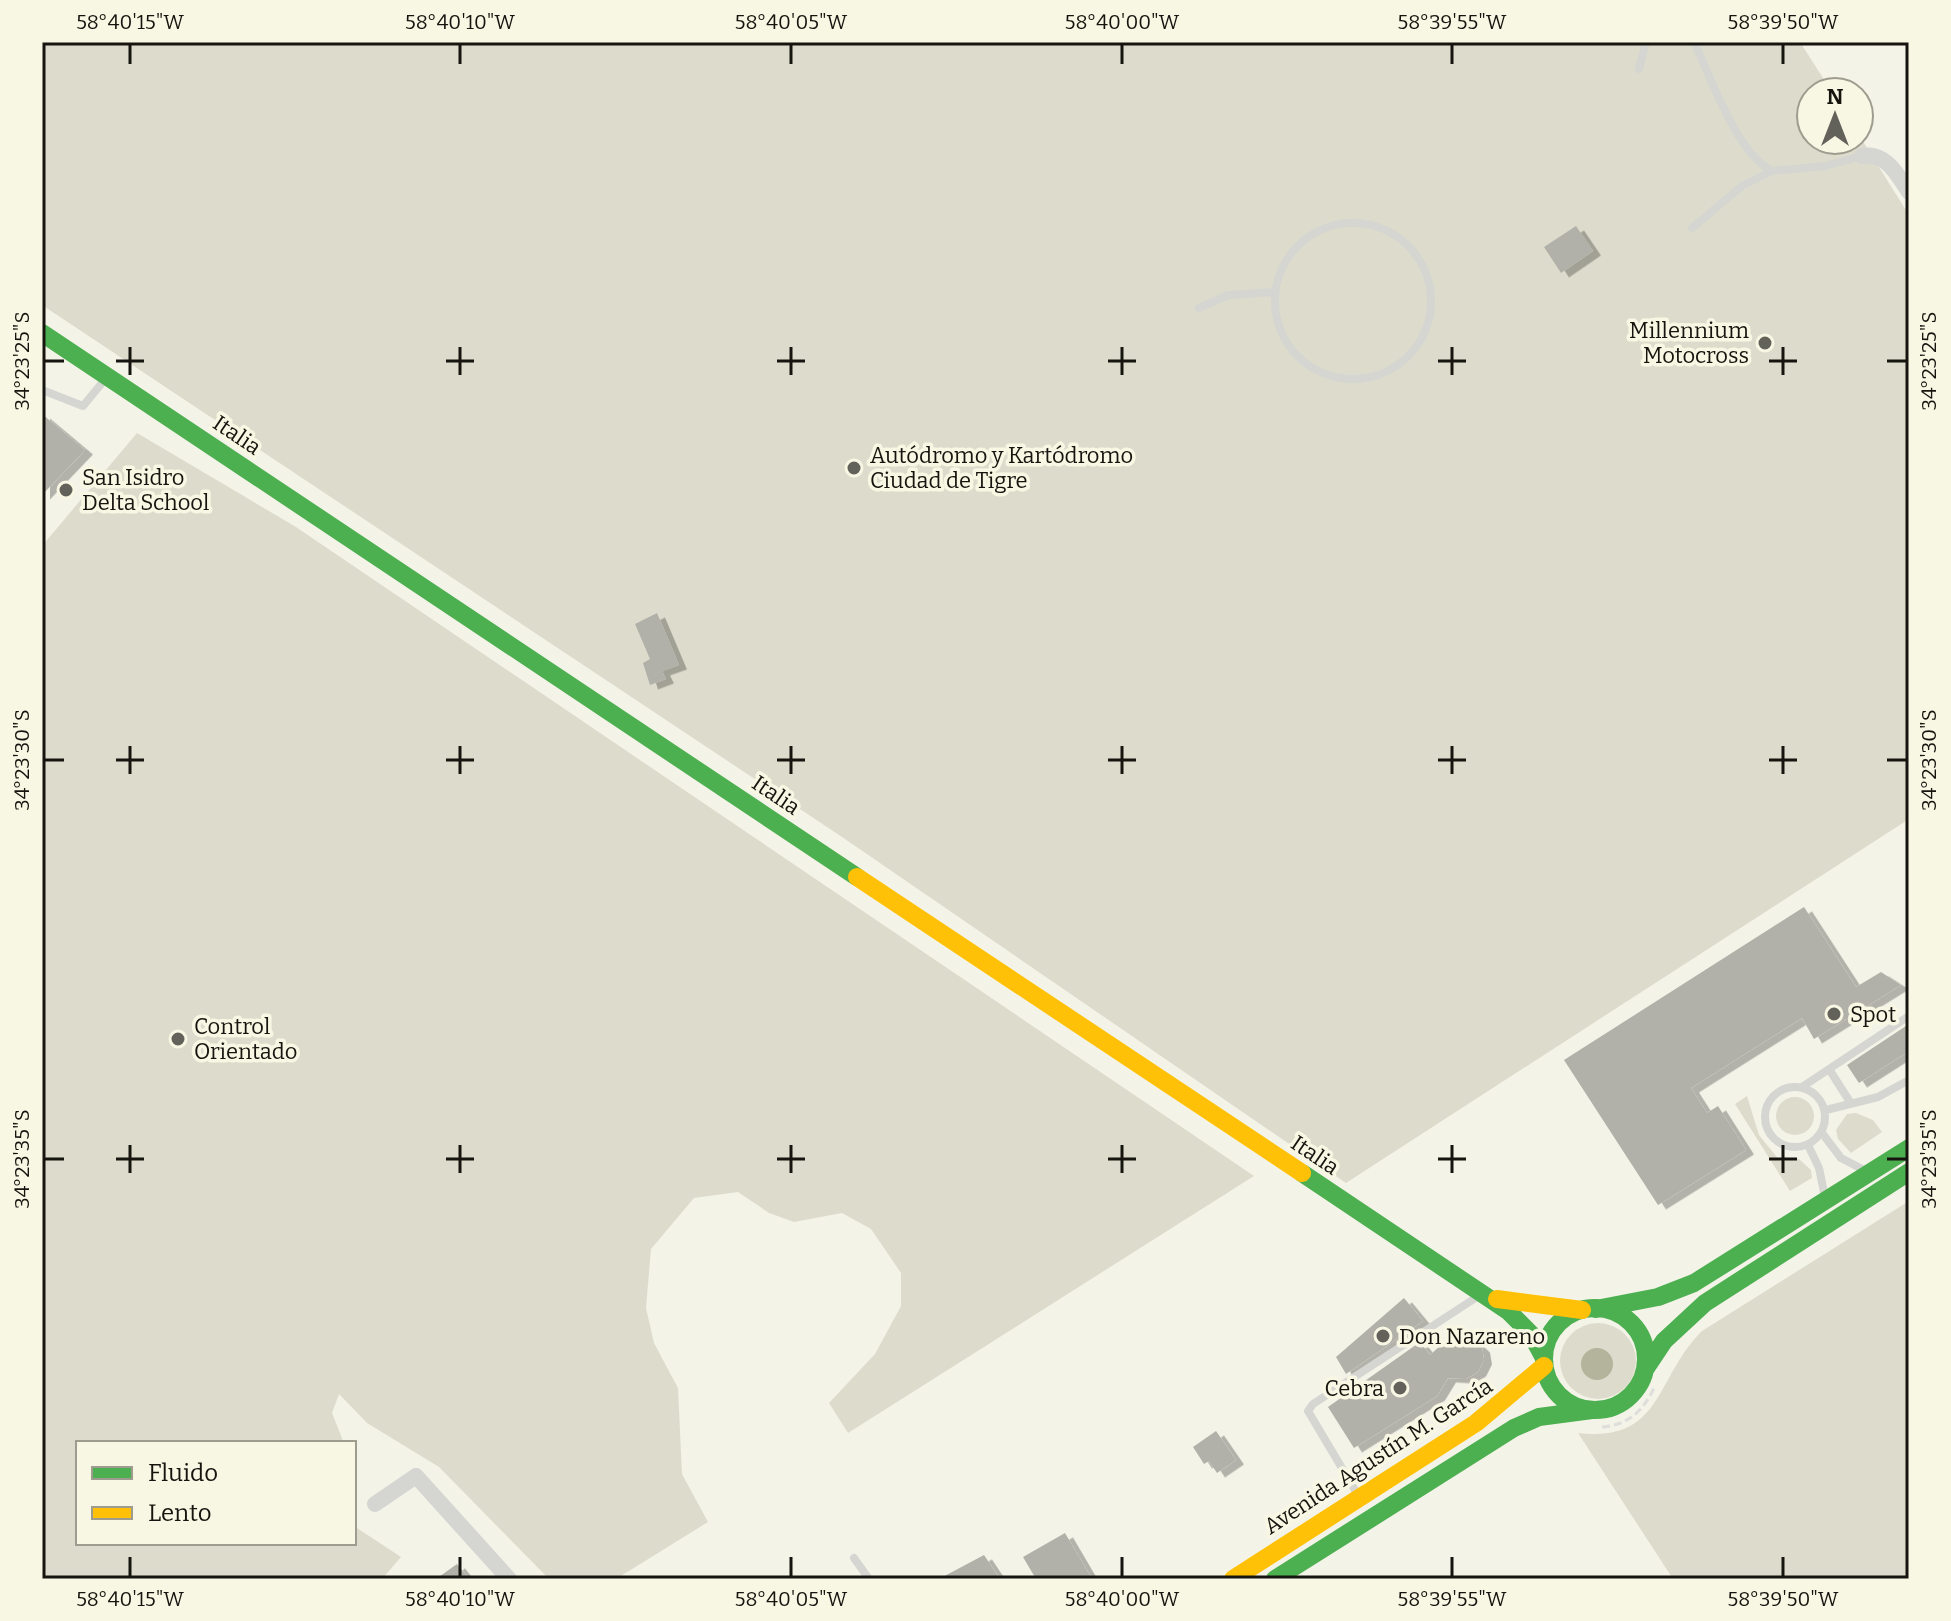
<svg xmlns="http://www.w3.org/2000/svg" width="1951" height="1621" font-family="Bitter,serif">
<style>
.green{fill:#dddccc}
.water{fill:#b4b39b}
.building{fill:#b1b1a9;filter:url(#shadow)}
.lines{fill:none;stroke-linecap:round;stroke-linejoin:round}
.path{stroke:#dededa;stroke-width:3;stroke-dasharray:8 4;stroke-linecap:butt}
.lane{stroke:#d5d5d2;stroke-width:8}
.street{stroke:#d5d5d2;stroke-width:16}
.fast{stroke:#4caf50;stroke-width:18}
.slow{stroke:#ffc107;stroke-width:18}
.ticks{fill:none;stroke:#15140e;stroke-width:3}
.poi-dot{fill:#63625a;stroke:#f8f7e4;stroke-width:3}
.labels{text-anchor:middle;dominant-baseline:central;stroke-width:7;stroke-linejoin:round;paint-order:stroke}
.poi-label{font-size:22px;fill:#15140e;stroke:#f8f7e4;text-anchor:start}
.street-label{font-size:22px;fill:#15140e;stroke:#f8f7e4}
.neatline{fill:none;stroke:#15140e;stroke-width:3}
.ticks-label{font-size:20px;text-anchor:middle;fill:#15140e}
</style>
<defs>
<filter id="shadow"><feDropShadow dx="8" dy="4.5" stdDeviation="0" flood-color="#0004"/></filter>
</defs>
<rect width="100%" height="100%" fill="#f4f3e8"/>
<!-- green -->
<path class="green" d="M 42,42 L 1800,42 L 1832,92 L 1811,92 L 1811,140 L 1859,140 L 1859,135 L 1909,215 L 1909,819 L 1346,1183 L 842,837 L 42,305 Z
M 137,433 L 296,527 L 1254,1176 L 848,1433 L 829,1403 L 875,1354 L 901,1306 L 901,1273 L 871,1229 L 842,1213 L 794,1222 L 769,1213 L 738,1192 L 694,1198 L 651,1249 L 646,1308 L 654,1343 L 678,1388 L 682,1474 L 708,1522 L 616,1579 L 549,1579 L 439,1467 L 367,1423 L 339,1394 L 332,1413 L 344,1443 L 78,1443 L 78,1543 L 354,1543 L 354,1526 L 401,1557 L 382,1579 L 42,1579 L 42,546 Z
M 1747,1096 L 1759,1135 L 1780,1161 L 1799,1159 L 1811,1170 L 1812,1178 L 1790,1191 L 1735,1104 Z
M1776 1116a19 19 0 1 1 38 0a19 19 0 1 1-38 0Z
M 1856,1113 L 1873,1120 L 1882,1132 L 1851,1153 L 1838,1139 L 1836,1130 L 1847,1114 Z
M 1909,1201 L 1909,1579 L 1673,1579 L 1578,1433 C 1663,1443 1655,1377 1702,1331 Z
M1560 1361a38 38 0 1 1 76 0a38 38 0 1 1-76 0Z"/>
<!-- water -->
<path class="water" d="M1581 1364a16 16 0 1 1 32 0a16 16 0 1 1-32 0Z"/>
<!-- building -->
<path class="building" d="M 1576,226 L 1593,251 L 1561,273 L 1544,247 Z
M 42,414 L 85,450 L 42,495 Z
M 657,613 L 679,665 L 662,671 L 666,679 L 650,685 L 643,663 L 650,659 L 635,624 Z
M 1804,907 L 1856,987 L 1881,972 L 1901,985 L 1814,1039 L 1802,1018 L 1691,1088 L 1707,1113 L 1718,1106 L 1746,1150 L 1658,1205 L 1564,1060 Z
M 1909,1024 L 1909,1051 L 1859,1083 L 1847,1065 Z
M 1404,1298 L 1423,1321 L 1346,1374 L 1336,1357 Z
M 1467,1334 L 1482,1348 L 1484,1360 L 1478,1372 L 1466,1379 L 1448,1378 L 1437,1396 L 1354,1448 L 1328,1407 L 1420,1342 L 1430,1355 L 1452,1335 Z
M 1216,1431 L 1236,1460 L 1217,1473 L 1209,1461 L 1204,1464 L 1193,1447 Z
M 1065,1533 L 1092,1579 L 1036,1579 L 1023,1557 Z
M 984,1555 L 1000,1579 L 939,1579 Z
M 457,1564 L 469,1579 L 436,1579 Z"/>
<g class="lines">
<!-- path -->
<path class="path" d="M 1602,1427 C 1629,1425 1644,1410 1655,1386"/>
<!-- lane -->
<path class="lane" d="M 1694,42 C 1712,79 1735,151 1772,171
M 1639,69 L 1646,42
M1275 301a78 78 0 1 1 156 0a78 78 0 1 1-156 0Z
M 1692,228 L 1742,186 L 1772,171 L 1825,166 L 1862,156
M 1199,308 L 1228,295 L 1275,292
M 42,390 L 83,406 L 107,377
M 1829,1069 L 1850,1102
M1765 1117a30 30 0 1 1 60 0a30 30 0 1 1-60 0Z
M 1802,1087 L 1909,1016
M 1826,1110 L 1878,1097 L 1909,1080
M 1822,1133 L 1841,1158 L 1866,1171
M 1808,1145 L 1819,1168 L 1825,1197
M 1358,1495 L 1308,1411 L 1313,1404 L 1480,1295
M 854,1558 L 869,1579"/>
<!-- street -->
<path class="street" d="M 1862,156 C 1886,152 1897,174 1909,192
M 375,1504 L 416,1476 L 509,1579"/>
<!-- fast -->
<path class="fast" d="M 42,333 L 857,877
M 1302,1173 L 1508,1311 L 1531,1334 L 1544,1358
M1544 1359a51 51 0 1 1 102 0a51 51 0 1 1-102 0Z
M 1596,1309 L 1658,1297 L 1694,1283 L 1909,1148
M 1646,1368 L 1664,1341 L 1705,1303 L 1909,1172
M 1275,1579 L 1514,1428 L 1539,1417 L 1592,1410"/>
<!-- slow -->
<path class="slow" d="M 857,877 L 1302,1173
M 1497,1299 L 1582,1310
M 1233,1579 L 1476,1423 L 1544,1366"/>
</g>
<!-- ticks -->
<path class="ticks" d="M 130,44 L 130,64M 460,44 L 460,64M 791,44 L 791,64M 1122,44 L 1122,64M 1452,44 L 1452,64M 1783,44 L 1783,64M 130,347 L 130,375M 460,347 L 460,375M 791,347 L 791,375M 1122,347 L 1122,375M 1452,347 L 1452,375M 1783,347 L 1783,375M 44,361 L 64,361M 116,361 L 144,361M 446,361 L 474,361M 777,361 L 805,361M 1108,361 L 1136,361M 1438,361 L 1466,361M 1769,361 L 1797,361M 1887,361 L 1907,361M 130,746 L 130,774M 460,746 L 460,774M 791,746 L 791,774M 1122,746 L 1122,774M 1452,746 L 1452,774M 1783,746 L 1783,774M 44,760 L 64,760M 116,760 L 144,760M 446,760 L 474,760M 777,760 L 805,760M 1108,760 L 1136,760M 1438,760 L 1466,760M 1769,760 L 1797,760M 1887,760 L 1907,760M 130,1145 L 130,1173M 460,1145 L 460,1173M 791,1145 L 791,1173M 1122,1145 L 1122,1173M 1452,1145 L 1452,1173M 1783,1145 L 1783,1173M 44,1159 L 64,1159M 116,1159 L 144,1159M 446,1159 L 474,1159M 777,1159 L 805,1159M 1108,1159 L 1136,1159M 1438,1159 L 1466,1159M 1769,1159 L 1797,1159M 1887,1159 L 1907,1159M 130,1557 L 130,1577M 460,1557 L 460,1577M 791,1557 L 791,1577M 1122,1557 L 1122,1577M 1452,1557 L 1452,1577M 1783,1557 L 1783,1577"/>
<!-- markers -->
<g class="poi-dot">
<circle cx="1765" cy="343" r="8"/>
<circle cx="854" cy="468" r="8"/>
<circle cx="66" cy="490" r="8"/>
<circle cx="1834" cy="1014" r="8"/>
<circle cx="178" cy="1039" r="8"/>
<circle cx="1383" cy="1336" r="8"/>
<circle cx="1400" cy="1388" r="8"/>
</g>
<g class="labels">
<!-- poi labels -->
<g class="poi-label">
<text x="1749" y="330" text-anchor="end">Millennium<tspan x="1749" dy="25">Motocross</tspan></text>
<text x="870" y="455">Autódromo y Kartódromo<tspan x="870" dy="25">Ciudad de Tigre</tspan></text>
<text x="82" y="477">San Isidro<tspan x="82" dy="25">Delta School</tspan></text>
<text x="1850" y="1014">Spot</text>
<text x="194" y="1026">Control<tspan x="194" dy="25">Orientado</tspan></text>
<text x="1399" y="1336">Don Nazareno</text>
<text x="1384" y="1388" text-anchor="end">Cebra</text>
</g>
<!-- street labels -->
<g class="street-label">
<text transform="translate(237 435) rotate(34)">Italia</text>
<text transform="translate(776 795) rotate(34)">Italia</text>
<text transform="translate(1315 1155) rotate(34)">Italia</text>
<text transform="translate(1378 1456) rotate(-33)">Avenida Agustín M. García</text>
</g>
</g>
<!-- border -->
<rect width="1951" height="1621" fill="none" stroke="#f8f7e4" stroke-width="88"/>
<!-- legend -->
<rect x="76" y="1441" width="280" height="104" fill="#f8f7e4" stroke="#9d9c8e" stroke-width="2"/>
<rect x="92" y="1467" width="40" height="12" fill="#4caf50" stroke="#9d9c8e" stroke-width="2"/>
<text x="148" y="1481" font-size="24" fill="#15140e">Fluido</text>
<rect x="92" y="1507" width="40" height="12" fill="#ffc107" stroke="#9d9c8e" stroke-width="2"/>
<text x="148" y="1521" font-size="24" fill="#15140e">Lento</text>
<!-- north arrow -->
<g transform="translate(1835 116)"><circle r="38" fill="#f8f7e4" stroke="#9d9c8e" stroke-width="2"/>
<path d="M0-6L14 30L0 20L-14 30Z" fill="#63625a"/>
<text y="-12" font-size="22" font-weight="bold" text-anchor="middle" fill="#15140e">N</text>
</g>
<rect x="44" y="44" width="1863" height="1533" class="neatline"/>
<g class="ticks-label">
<text x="130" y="29">58°40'15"W</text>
<text x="460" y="29">58°40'10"W</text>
<text x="791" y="29">58°40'05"W</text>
<text x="1122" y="29">58°40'00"W</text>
<text x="1452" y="29">58°39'55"W</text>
<text x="1783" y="29">58°39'50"W</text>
<text transform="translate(22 361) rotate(-90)" y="7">34°23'25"S</text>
<text transform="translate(1929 361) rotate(-90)" y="7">34°23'25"S</text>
<text transform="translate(22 760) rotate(-90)" y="7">34°23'30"S</text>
<text transform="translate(1929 760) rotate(-90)" y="7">34°23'30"S</text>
<text transform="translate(22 1159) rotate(-90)" y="7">34°23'35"S</text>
<text transform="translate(1929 1159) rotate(-90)" y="7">34°23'35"S</text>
<text x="130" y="1606">58°40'15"W</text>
<text x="460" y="1606">58°40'10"W</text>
<text x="791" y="1606">58°40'05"W</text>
<text x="1122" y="1606">58°40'00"W</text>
<text x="1452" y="1606">58°39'55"W</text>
<text x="1783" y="1606">58°39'50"W</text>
</g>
</svg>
